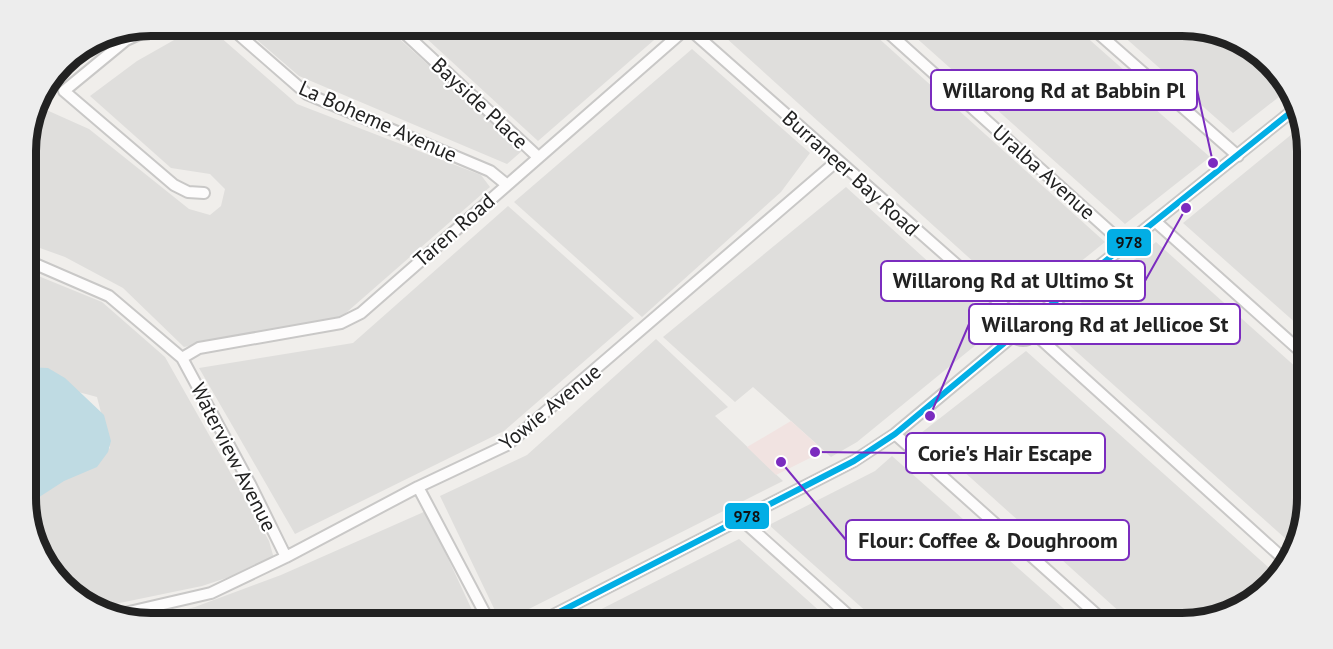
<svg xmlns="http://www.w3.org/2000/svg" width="1333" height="649" font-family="'PT Sans',sans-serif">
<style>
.residential{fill:#dfdedc}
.commercial{fill:#f1e3e1}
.water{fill:#bfdbe3}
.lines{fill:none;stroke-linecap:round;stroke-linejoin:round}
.minor-casing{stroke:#c9c8c7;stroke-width:14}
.minor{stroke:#fdfcfc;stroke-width:10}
.bus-1-casing{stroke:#fff;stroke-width:10}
.bus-1{stroke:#02aee5;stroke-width:6}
.labels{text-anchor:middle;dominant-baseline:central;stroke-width:4.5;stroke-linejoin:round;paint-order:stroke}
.street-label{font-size:21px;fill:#222;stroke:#fff}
.rim{fill:none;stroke:#222;stroke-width:8}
.leader{fill:none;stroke:#7b2cbf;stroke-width:2}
.callout-dot{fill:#7b2cbf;stroke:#fff;stroke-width:2}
.callout{fill:#fff;stroke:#7b2cbf;stroke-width:2}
.callout-label{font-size:22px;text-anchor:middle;font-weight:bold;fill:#222}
.line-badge{stroke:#fff;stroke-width:2}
.pale-badge-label{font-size:16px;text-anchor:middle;font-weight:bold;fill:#111}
</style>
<rect width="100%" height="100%" fill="#f0eeeb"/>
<!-- residential -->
<path class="residential" d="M 241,26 L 385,26 L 523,150 L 507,164 L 299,76 Z
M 413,26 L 667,26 L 669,27 L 538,141 Z
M 716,26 L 865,26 L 1105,242 L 1028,304 L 1019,303 L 714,27 Z
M 903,26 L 1074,26 L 1160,102 L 1154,108 L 1210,157 L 1125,224 Z
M 1112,26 L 1182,26 L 1237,38 L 1286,81 L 1289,89 L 1233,133 Z
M 211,29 L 297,104 L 481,175 L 490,187 L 339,319 L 184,347 L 123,288 L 65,257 L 26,243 L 26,143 L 39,95 L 42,108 L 89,129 L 189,209 L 210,215 L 221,206 L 225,189 L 210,174 L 171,168 L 90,96 L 137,61 L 190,31 Z
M 117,32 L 73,70 L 52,78 L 68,57 L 104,35 Z
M 692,49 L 810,153 L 781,192 L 642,317 L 514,202 Z
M 1292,134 L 1306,146 L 1307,333 L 1183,223 Z
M 846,187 L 999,326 L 857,442 L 831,457 L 753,387 L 735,402 L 663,337 Z
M 508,206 L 634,318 L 504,431 L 295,534 L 199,368 L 353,343 Z
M 1156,242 L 1307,377 L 1307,498 L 1296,548 L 1050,328 Z
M 26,271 L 102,302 L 165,357 L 269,541 L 275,562 L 202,586 L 105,606 L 95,610 L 51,574 L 27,514 L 27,505 L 110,448 L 97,397 L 26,378 Z
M 656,339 L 728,407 L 715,416 L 783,481 L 501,623 L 440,496 L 527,455 Z
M 1026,351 L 1276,574 L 1251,602 L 1189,623 L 1132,623 L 921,433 Z
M 892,456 L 1080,623 L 879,623 L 769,525 L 875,471 Z
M 426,511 L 478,623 L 151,623 L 140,621 L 195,607 L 281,575 Z
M 739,539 L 833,623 L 574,623 Z"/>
<!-- commercial -->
<path class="commercial" d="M 791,421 L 824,451 L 776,475 L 747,447 Z"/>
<!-- water -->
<path class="water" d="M 26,367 L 48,368 L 65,378 L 104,415 L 111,441 L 108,452 L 97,467 L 64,481 L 27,505 Z"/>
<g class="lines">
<!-- minor casing -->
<g class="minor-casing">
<path id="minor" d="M 157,26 L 126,40 L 64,91 L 174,185 L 188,192 L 204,193
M 229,26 L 307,94 L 490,171 L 506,184
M 397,26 L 537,156
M 686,26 L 1017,318
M 881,26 L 1126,246
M 1090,26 L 1238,156
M 1291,112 L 1301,121
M 1156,222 L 1307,357
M 26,260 L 109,296 L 182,358 L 250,484 L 286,557
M1011 328a12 12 0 1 1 24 0a12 12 0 1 1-24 0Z
M 1032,320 L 1296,108
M 1034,333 L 1287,562
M 182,358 L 199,348 L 341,323 L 361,313 L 689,26
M 895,434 L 1106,623
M 418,487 L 490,623
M 741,519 L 857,623
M 116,615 L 211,593 L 286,557 L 418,487 L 507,445 L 837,161
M 538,623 L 854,461 L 895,434 L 1014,335"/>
</g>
<!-- minor -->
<use href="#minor" class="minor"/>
<!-- bus-1 casing -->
<g class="bus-1-casing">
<path id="bus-1" d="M 1032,320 L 1296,108
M 538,623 L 854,461 L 895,434 L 1014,335"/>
</g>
<!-- bus-1 -->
<use href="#bus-1" class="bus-1"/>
</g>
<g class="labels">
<!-- street labels -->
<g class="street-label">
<text transform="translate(480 103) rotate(43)">Bayside Place</text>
<text transform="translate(378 121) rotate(24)">La Boheme Avenue</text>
<text transform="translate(1044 172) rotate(42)">Uralba Avenue</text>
<text transform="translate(851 173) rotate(42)">Burraneer Bay Road</text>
<text transform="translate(454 230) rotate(-41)">Taren Road</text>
<text transform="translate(550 407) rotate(-39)">Yowie Avenue</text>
<text transform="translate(234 457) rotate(63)">Waterview Avenue</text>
</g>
</g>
<!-- crop -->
<path d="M0 0H1333V649H0ZM151 36H1182A115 115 0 0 1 1297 151V498A115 115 0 0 1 1182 613H151A115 115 0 0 1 36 498V151A115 115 0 0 1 151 36Z" fill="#ededed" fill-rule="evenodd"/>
<path class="rim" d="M151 36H1182A115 115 0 0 1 1297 151V498A115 115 0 0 1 1182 613H151A115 115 0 0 1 36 498V151A115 115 0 0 1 151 36Z"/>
<!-- callouts -->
<path class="leader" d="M1213 163L1197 90M1186 208L1145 281M930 416L969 324M815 452L906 453M781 462L846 540"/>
<g class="callout-dot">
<circle cx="1213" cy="163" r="6"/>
<circle cx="1186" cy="208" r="6"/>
<circle cx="930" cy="416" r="6"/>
<circle cx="815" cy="452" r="6"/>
<circle cx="781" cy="462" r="6"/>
</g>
<g class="callout">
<rect x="931" y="70" width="266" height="40" rx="6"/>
<rect x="881" y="261" width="264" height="40" rx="6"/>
<rect x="969" y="304" width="271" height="40" rx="6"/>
<rect x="906" y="433" width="199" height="40" rx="6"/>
<rect x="846" y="520" width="283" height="40" rx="6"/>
</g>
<g class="callout-label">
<text x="1064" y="98">Willarong Rd at Babbin Pl</text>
<text x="1013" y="288">Willarong Rd at Ultimo St</text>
<text x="1105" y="332">Willarong Rd at Jellicoe St</text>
<text x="1005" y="461">Corie's Hair Escape</text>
<text x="988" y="548">Flour: Coffee &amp; Doughroom</text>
</g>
<g class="line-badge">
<rect x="1106" y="228" width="46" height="29" rx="6" fill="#02aee5"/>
<rect x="724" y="502" width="46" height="28" rx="6" fill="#02aee5"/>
</g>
<g class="pale-badge-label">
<text x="1129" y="248">978</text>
<text x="747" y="522">978</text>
</g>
</svg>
